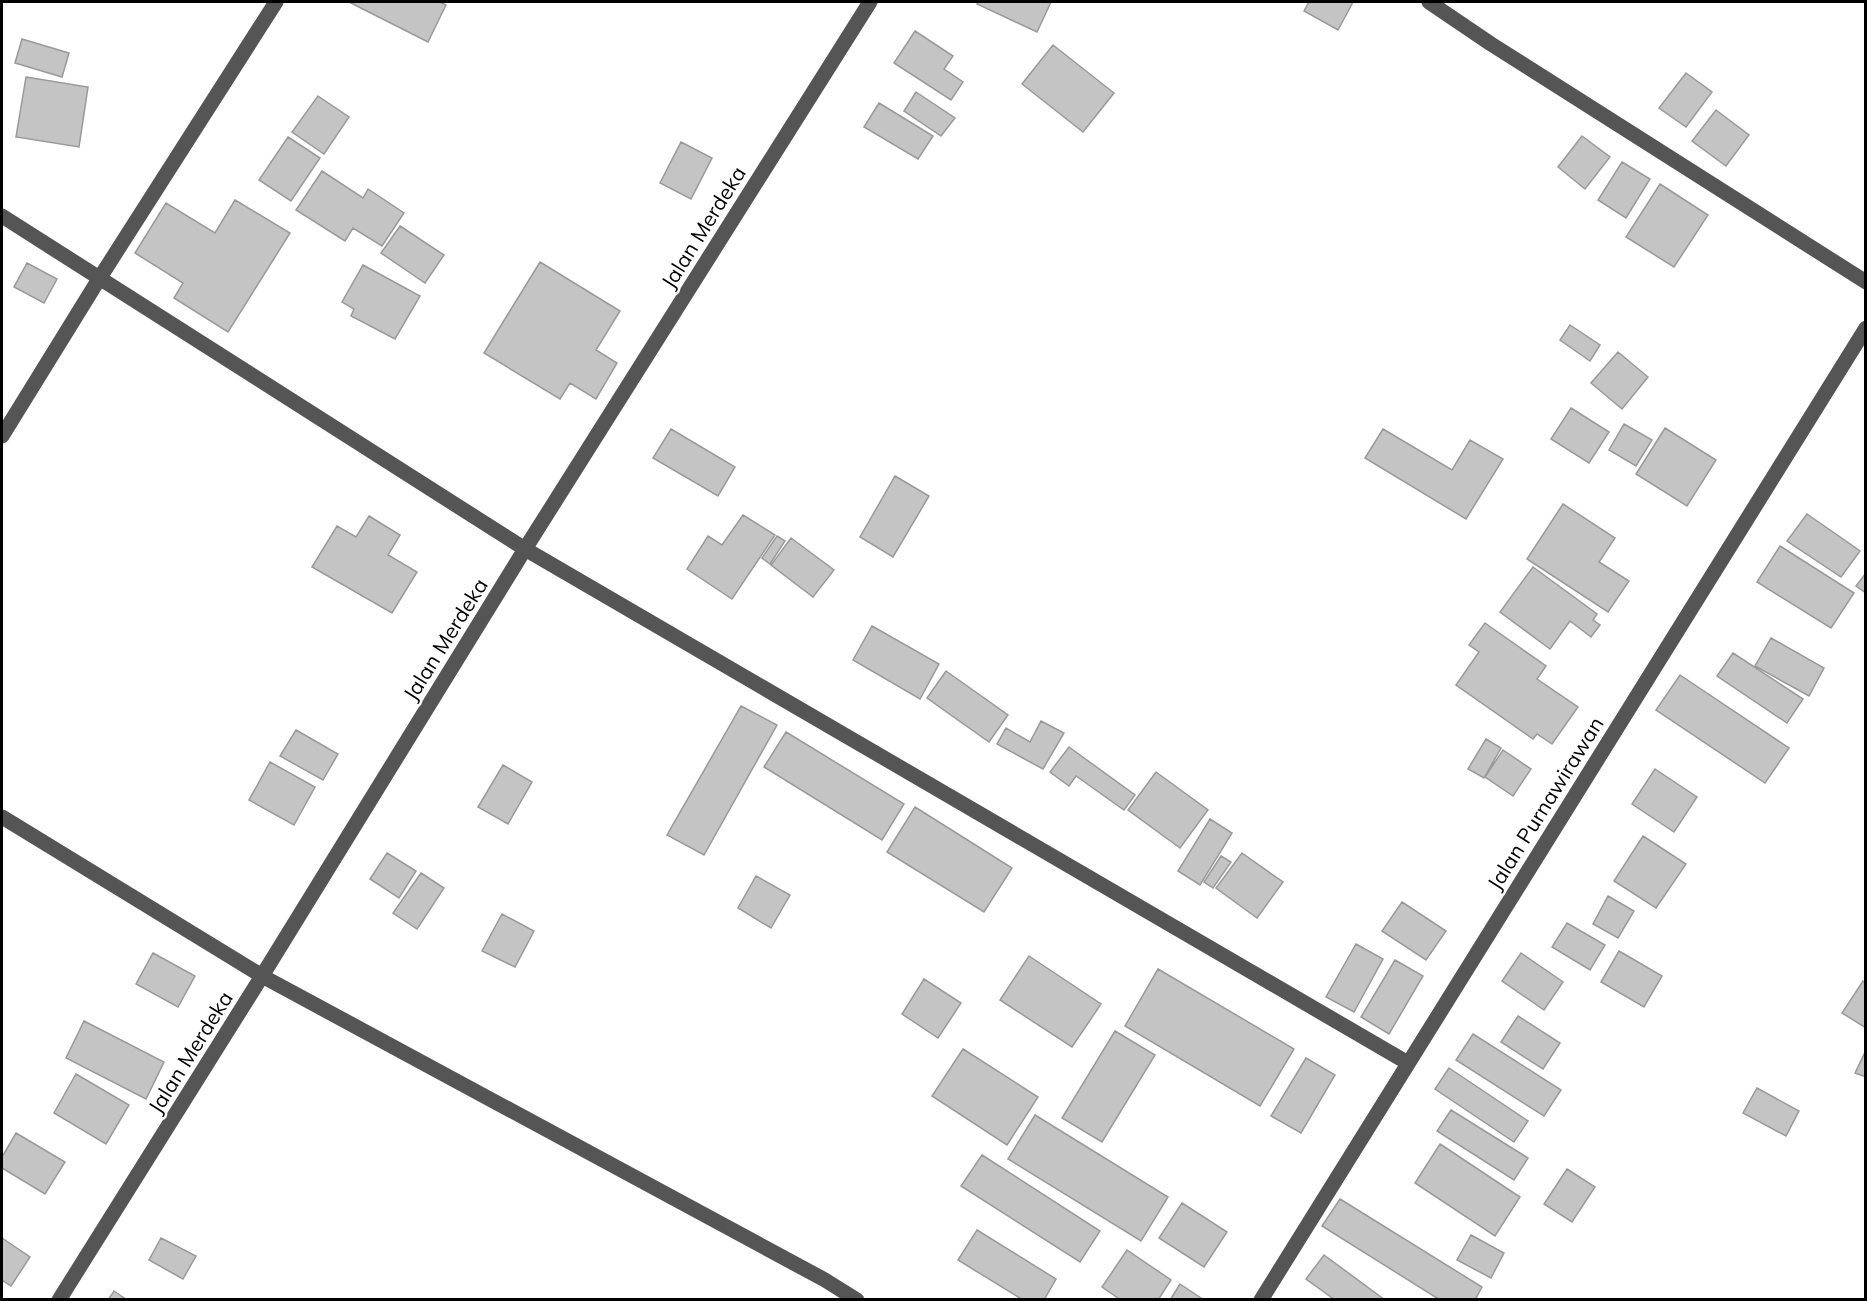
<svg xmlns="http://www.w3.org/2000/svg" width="1867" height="1301" font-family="Mulish,sans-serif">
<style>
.building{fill:#c4c4c4;stroke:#999;stroke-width:1.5}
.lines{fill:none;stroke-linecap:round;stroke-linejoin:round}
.minor{stroke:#555;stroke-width:15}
.labels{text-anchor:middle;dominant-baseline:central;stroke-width:5;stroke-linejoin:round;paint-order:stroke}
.street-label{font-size:21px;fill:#000;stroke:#fff}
</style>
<rect width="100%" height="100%" fill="#fff"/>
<!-- building -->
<path class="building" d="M 349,2 L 439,2 L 446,5 L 428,42 Z
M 978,2 L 1051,2 L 1037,32 L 977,4 Z
M 1309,2 L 1353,2 L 1338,30 L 1304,11 Z
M 915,31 L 953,56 L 944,69 L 963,82 L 951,100 L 894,63 Z
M 22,39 L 69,53 L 62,77 L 15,63 Z
M 1053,45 L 1114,93 L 1083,132 L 1022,84 Z
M 1686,73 L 1712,92 L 1686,127 L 1659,108 Z
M 26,77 L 88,87 L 79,147 L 16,137 Z
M 916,92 L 955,118 L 941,136 L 904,111 Z
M 318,96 L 349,117 L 324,154 L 292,132 Z
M 879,103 L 933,136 L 918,159 L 864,127 Z
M 1716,110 L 1749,135 L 1726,166 L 1692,141 Z
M 1582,136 L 1610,157 L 1585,189 L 1558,167 Z
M 288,137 L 320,158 L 291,201 L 259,180 Z
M 681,142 L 712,158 L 691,199 L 660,183 Z
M 1622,162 L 1650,179 L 1626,218 L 1598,200 Z
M 322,171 L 363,198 L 368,189 L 404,213 L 382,246 L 353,228 L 345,241 L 296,210 Z
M 1660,184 L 1708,215 L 1674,267 L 1626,237 Z
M 235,200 L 290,233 L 228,332 L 174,298 L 183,283 L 135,253 L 166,203 L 215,233 Z
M 400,226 L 444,255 L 425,283 L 381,253 Z
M 540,262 L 620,311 L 596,350 L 617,363 L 596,399 L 570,383 L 560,399 L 484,353 Z
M 27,263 L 57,279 L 44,303 L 14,287 Z
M 363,265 L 420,296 L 395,339 L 351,316 L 354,309 L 342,302 Z
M 1570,325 L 1600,345 L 1590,361 L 1560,340 Z
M 1618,352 L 1648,377 L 1622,409 L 1591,383 Z
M 1571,408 L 1609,432 L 1589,463 L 1551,439 Z
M 1624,424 L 1652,440 L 1636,466 L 1609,450 Z
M 1665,428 L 1716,460 L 1687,506 L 1636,474 Z
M 671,429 L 735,467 L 718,496 L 653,458 Z
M 1383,429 L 1452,470 L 1470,440 L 1503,459 L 1466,519 L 1365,458 Z
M 895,476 L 929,496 L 893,557 L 860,537 Z
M 1563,504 L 1615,538 L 1599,562 L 1629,581 L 1608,612 L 1527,559 Z
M 1807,514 L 1860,551 L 1841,577 L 1787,541 Z
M 743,515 L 775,535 L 732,599 L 687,569 L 708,536 L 722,545 Z
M 369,516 L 400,535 L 388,555 L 417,572 L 392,613 L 312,567 L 337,526 L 356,537 Z
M 777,536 L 785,541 L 770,564 L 762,558 Z
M 791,538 L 834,570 L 813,597 L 771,565 Z
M 1780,546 L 1854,593 L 1831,628 L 1757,582 Z
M 1533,567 L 1597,614 L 1593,620 L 1600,625 L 1591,637 L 1570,621 L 1550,649 L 1500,612 Z
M 1866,573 L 1866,593 L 1856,586 Z
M 1485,623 L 1546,666 L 1537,679 L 1578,707 L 1552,744 L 1537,734 L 1533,739 L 1456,685 L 1479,652 L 1469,645 Z
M 872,626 L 939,664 L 920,699 L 853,660 Z
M 1771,638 L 1824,668 L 1809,696 L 1755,666 Z
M 1733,653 L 1803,699 L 1787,723 L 1717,676 Z
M 946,671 L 1008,715 L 989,742 L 927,698 Z
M 1680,675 L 1789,748 L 1765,783 L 1656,710 Z
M 741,706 L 777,725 L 704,855 L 667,835 Z
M 1041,721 L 1064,733 L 1043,769 L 997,744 L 1006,728 L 1030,742 Z
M 296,730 L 338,754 L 323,780 L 280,756 Z
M 786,732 L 904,804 L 882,840 L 764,767 Z
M 1486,739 L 1501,748 L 1484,778 L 1468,769 Z
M 1069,747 L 1135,795 L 1124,810 L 1076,776 L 1069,786 L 1050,772 Z
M 1503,750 L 1531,769 L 1513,796 L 1485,777 Z
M 270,762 L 315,787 L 294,825 L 249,800 Z
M 503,765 L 532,782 L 508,824 L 478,807 Z
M 1655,769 L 1697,797 L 1674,832 L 1632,804 Z
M 1156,772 L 1208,810 L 1180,848 L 1128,810 Z
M 915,807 L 1012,868 L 984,912 L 887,852 Z
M 1210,819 L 1232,833 L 1200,885 L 1178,871 Z
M 1643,836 L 1686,864 L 1656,908 L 1614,881 Z
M 387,853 L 416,871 L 399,898 L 370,879 Z
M 1242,853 L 1283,882 L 1257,918 L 1216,888 Z
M 1221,856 L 1231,862 L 1213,888 L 1204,882 Z
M 421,873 L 444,888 L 417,929 L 393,913 Z
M 756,876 L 790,895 L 771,928 L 738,908 Z
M 1608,896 L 1634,911 L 1618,938 L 1593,924 Z
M 1402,902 L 1446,931 L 1426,960 L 1382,931 Z
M 502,914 L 534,931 L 515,967 L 482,951 Z
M 1567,923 L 1605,945 L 1590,970 L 1552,947 Z
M 1356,944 L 1383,959 L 1354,1012 L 1326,997 Z
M 1619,951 L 1662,976 L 1644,1007 L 1601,982 Z
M 153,953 L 195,976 L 178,1007 L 136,984 Z
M 1521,953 L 1563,982 L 1544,1010 L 1502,981 Z
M 1029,956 L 1101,1004 L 1072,1047 L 1000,1000 Z
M 1395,960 L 1423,976 L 1389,1034 L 1361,1017 Z
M 1158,969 L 1294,1049 L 1260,1106 L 1125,1026 Z
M 924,979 L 961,1003 L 938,1038 L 902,1014 Z
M 1863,981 L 1866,983 L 1866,1028 L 1842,1013 Z
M 1518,1016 L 1560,1043 L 1543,1069 L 1501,1042 Z
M 84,1021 L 164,1062 L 146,1099 L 66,1058 Z
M 1115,1031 L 1155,1055 L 1102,1142 L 1062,1118 Z
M 1473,1034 L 1561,1090 L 1544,1116 L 1456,1060 Z
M 963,1049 L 1038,1097 L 1007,1145 L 932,1096 Z
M 1866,1050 L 1866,1077 L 1855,1073 Z
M 1306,1058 L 1335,1075 L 1301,1133 L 1271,1116 Z
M 1449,1068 L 1528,1121 L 1514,1142 L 1435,1089 Z
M 76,1074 L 129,1105 L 106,1144 L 54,1113 Z
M 1757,1088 L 1799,1111 L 1786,1136 L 1743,1113 Z
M 1451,1110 L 1528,1158 L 1514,1180 L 1437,1131 Z
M 1035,1115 L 1168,1197 L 1141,1241 L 1008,1159 Z
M 16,1133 L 65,1162 L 45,1194 L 2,1168 L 2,1157 Z
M 1440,1144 L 1520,1197 L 1495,1236 L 1415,1183 Z
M 982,1155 L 1100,1231 L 1080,1262 L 961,1186 Z
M 1567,1169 L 1595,1187 L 1572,1222 L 1544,1204 Z
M 1340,1199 L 1482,1287 L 1475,1300 L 1440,1300 L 1322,1226 Z
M 1182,1203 L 1227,1232 L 1204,1267 L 1159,1238 Z
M 977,1230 L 1056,1279 L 1044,1300 L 1023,1300 L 958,1260 Z
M 1471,1235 L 1504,1253 L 1491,1278 L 1457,1260 Z
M 2,1238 L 30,1257 L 11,1286 L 2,1280 Z
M 161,1238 L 196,1256 L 183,1279 L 149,1260 Z
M 1127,1250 L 1171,1280 L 1158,1300 L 1121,1300 L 1102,1287 Z
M 1324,1255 L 1385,1300 L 1335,1300 L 1306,1279 Z
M 1180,1284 L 1204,1300 L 1170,1300 Z
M 114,1291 L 127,1300 L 108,1300 Z"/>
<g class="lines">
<!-- minor -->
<path class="minor" d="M 1429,2 L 1491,44 L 1866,282
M 2,216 L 525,549 L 1408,1063
M 2,436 L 99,279 L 276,2
M 2,817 L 262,976 L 825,1280 L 857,1300
M 59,1300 L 262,976 L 525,549 L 870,2
M 1261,1300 L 1866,328"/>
</g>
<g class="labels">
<!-- street labels -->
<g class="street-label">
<text transform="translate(703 227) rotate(-58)">Jalan Merdeka</text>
<text transform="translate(445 639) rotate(-58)">Jalan Merdeka</text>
<text transform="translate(1545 803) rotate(-58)">Jalan Purnawirawan</text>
<text transform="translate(190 1052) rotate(-58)">Jalan Merdeka</text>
</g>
</g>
<!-- border -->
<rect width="1867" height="1301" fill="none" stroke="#000000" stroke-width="6"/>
</svg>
